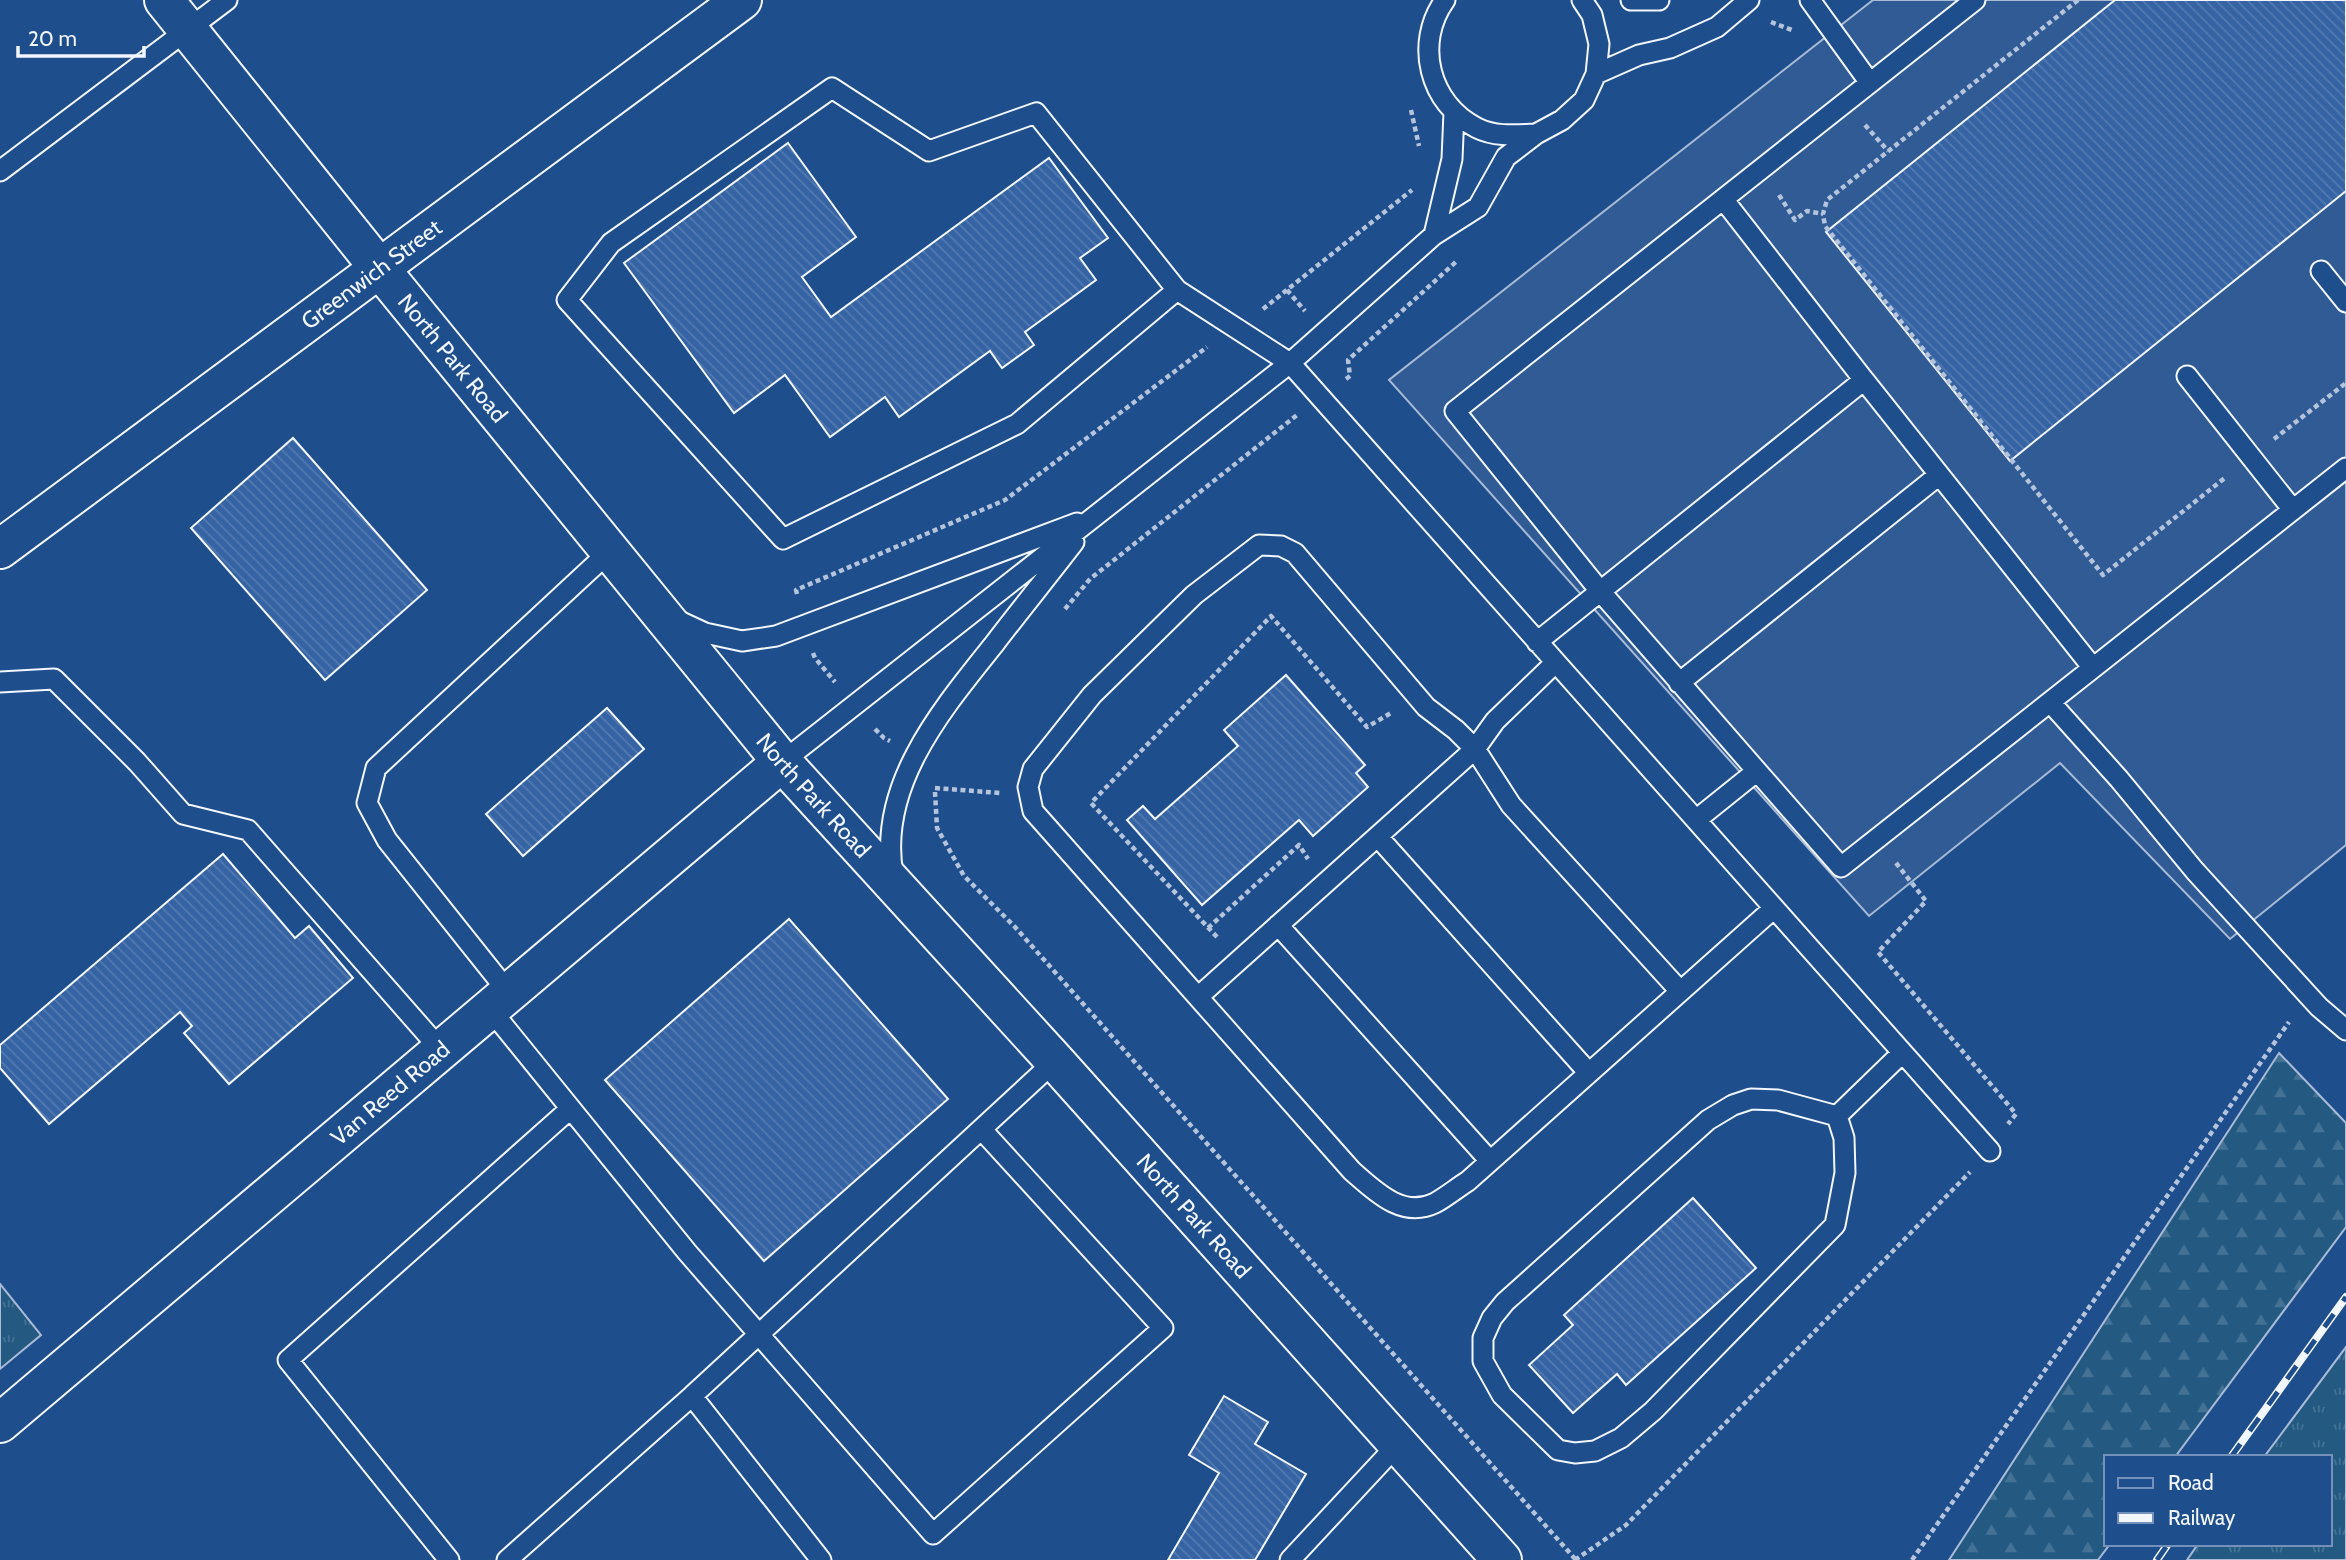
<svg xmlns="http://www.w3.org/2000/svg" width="2346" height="1560" font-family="Cabin,sans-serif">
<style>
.grass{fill:url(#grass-tufts);stroke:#a8bbd7;stroke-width:2}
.forest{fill:url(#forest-firs);stroke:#a8bbd7;stroke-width:2}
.parking{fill:#305b95;stroke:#a8bbd7;stroke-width:2}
.building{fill:url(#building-back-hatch);stroke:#f2f6ff;stroke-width:2}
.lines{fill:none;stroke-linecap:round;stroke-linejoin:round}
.lane-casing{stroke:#f2f6ff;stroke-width:23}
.street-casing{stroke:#f2f6ff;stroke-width:42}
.secondary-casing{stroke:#f2f6ff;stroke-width:42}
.path{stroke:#b3c4dc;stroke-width:4.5;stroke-dasharray:5 3.5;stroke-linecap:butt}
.lane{stroke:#1f4e8c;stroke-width:19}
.street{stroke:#1f4e8c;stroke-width:38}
.secondary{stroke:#1f4e8c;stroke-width:38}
.rail-casing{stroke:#f2f6ff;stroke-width:8}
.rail{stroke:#1f4e8c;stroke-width:5;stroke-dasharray:16;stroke-linecap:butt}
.labels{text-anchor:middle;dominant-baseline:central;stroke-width:5;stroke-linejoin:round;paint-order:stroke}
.street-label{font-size:23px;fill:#f2f6ff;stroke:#1f4e8c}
</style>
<defs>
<pattern id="grass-tufts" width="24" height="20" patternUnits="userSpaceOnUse" patternTransform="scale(1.75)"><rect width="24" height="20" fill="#245a82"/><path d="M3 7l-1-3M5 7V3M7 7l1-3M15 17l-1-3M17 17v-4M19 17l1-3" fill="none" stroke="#447295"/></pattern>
<pattern id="forest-firs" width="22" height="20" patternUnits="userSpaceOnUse" patternTransform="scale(1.75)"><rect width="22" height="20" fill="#245a82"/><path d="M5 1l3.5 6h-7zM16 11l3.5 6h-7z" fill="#447295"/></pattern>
<pattern id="building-back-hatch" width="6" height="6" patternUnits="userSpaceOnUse" patternTransform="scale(1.75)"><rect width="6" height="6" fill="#3563a3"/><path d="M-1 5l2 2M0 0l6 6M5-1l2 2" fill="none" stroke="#537ab1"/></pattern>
</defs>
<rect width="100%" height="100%" fill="#1f4e8c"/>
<!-- grass -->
<path class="grass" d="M 0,1284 L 41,1335 L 0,1369 Z
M 2346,1347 L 2346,1560 L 2187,1560 L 2198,1544 L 2330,1544 L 2330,1457 L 2264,1457 Z"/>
<!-- forest -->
<path class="forest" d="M 2279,1053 L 2346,1123 L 2346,1227 L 2175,1457 L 2106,1457 L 2106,1544 L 2110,1544 L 2098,1560 L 1949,1560 Z"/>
<!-- parking -->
<path class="parking" d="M 1873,0 L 2346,0 L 2346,845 L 2230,939 L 2060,763 L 1869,916 L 1389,380 Z"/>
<!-- building -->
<path class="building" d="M 2115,0 L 2346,0 L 2346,191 L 2010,461 L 1826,232 Z
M 788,143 L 856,237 L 802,277 L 831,317 L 1049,158 L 1108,238 L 1080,258 L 1096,280 L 1025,332 L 1034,345 L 1002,368 L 990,351 L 899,417 L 885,397 L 830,437 L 785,375 L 734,413 L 624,263 Z
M 293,438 L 427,590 L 325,680 L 191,528 Z
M 1286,675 L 1365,765 L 1356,773 L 1368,787 L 1313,836 L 1299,820 L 1202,905 L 1127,820 L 1143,806 L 1155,819 L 1238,746 L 1224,730 Z
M 607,708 L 644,749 L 523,856 L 486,814 Z
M 223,854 L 295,938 L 309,926 L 353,978 L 229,1084 L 184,1033 L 192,1026 L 180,1012 L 49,1124 L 0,1068 L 0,1045 Z
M 789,919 L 948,1099 L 764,1261 L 605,1080 Z
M 1693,1198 L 1756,1268 L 1626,1385 L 1617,1374 L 1573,1413 L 1529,1365 L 1573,1325 L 1564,1315 Z
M 1224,1396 L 1268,1422 L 1255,1444 L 1306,1474 L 1255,1560 L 1168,1560 L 1219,1473 L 1189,1455 Z"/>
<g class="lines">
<!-- lane casing -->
<g class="lane-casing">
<path id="lane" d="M 1445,0 C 1414,43 1429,104 1477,128 C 1495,137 1515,135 1535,134
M 1631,0 L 1659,0
M 1810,0 L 1870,83
M 1596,74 L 1639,55 L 1670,48 L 1717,27 L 1749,0
M 0,171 L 227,0
M 1723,199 L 1864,380
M 1434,235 L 1452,159 L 1454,112
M 2321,271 L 2346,302
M 1177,290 L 1036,113 L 929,151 L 832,88 L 611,243 L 567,300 L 783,539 L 1017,424 L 1177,290 L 1290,363 L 1990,1151
M 2187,376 L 2293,510
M 677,620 L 705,633 L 742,641 L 776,636 L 1077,523
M 1537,642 L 1864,380 L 2093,668 L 2346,468
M 1555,663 L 1495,721 L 1475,749 L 1456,730 L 1426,707 L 1295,553 L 1281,546 L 1259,545 L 1194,595 L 1092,695 L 1033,769 L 1028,787 L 1033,811 L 1352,1171 C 1375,1191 1402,1219 1435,1203 C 1446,1197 1457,1188 1468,1181 L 1774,908
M 0,682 L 54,679 L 137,762 L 183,814 L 248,830 L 441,1050
M 1679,683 L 1939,475
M 2050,702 L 2119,779 L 2195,871 L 2319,1007 L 2346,1030
M 782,762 L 1290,363 L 1434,235 L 1478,207 L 1506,157 L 1536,134 L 1562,120 L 1584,100 L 1596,74 L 1599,44 L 1592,15 L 1582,0
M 1757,771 L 1600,591 L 1455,411 L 1975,0
M 1696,820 L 1757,771 L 1841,867 L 2093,668
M 1378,837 L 1588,1072
M 893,874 C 877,785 943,708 995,643 C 1021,609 1048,576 1074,542
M 1278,925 L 1490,1161
M 509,993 L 387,840 L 367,803 L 376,768 L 610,551
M 1198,997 L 1475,749 L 1511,805 L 1680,991
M 490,1009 L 687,1252 L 933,1534 L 1163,1328 L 982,1130
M 1751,1099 L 1778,1100 L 1837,1116 L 1844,1138 L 1845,1173 L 1835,1225 L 1653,1411 L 1621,1438 L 1595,1451 L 1575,1453 L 1558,1450 L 1502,1395 L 1483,1361 L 1483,1338 L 1492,1318 L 1505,1302 L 1708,1120 L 1733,1105 Z
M 1837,1116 L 1902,1053
M 449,1560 L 288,1360 L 570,1109
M 507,1560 L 692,1396
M 821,1560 L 692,1396 L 1055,1061
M 1290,1560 L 1398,1444"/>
</g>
<!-- street casing -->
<g class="street-casing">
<g id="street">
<path id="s1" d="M 0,549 L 742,0"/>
</g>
</g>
<!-- secondary casing -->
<g class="secondary-casing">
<g id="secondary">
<path id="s2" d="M 164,0 L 380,269 L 782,762 L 1055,1061 L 1502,1560"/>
<path id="s3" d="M 0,1423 L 782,762"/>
</g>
</g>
<!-- path -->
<path class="path" d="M 2078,0 L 1827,200 L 1823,214 L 1825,226 L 2103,575 L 2226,477
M 1771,22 L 1792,30
M 1411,110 L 1419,146
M 1865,125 L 1888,151
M 1779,195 L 1795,220 L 1807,211 L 1823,214
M 1287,290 L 1305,311
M 1263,309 L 1412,190
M 1346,379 L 1350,376 L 1348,360 L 1458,260
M 2274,439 L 2346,383
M 797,594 L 796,590 L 1005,500 L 1207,347
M 1065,609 L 1090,579 L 1297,415
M 813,653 L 815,658 L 835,682
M 875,729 L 884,738 L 890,741
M 935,788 L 1000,793
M 935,792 L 937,828 L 964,876 L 1015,927 L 1576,1560
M 1896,863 L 1926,901 L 1878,952 L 2016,1114 L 2008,1124
M 1208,928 L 1299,845 L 1308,859
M 1217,937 L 1091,803 L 1271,616 L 1367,727 L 1391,713
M 1575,1560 L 1626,1525 L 1970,1172
M 1912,1560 L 2289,1022"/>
<!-- lane -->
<use href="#lane" class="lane"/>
<!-- street -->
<use href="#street" class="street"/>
<!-- secondary -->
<use href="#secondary" class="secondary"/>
<!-- rail casing -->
<g class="rail-casing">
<path id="rail" d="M 2231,1457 L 2346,1297
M 2157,1560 L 2168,1544"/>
</g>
<!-- rail -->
<use href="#rail" class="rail"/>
</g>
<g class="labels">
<!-- street labels -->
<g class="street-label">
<text stroke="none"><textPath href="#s1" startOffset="462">Greenwich Street</textPath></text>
<text stroke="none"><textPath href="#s2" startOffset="460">North Park Road</textPath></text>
<text stroke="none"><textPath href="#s2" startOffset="1027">North Park Road</textPath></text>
<text stroke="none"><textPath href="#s3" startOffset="511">Van Reed Road</textPath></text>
<text stroke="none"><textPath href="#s2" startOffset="1594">North Park Road</textPath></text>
</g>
</g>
<!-- legend -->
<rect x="2104" y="1455" width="228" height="91" fill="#1f4e8c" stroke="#7391ba" stroke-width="2"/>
<rect x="2118" y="1478" width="35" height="10" fill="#1f4e8c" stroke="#7391ba" stroke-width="2"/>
<text x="2168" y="1490" font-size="21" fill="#f2f6ff">Road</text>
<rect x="2118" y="1513" width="35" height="10" fill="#f2f6ff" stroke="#7391ba" stroke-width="2"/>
<text x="2168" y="1525" font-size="21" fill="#f2f6ff">Railway</text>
<!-- scale -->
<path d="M18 46v10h126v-10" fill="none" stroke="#f2f6ff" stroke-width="3.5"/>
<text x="28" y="46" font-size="21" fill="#f2f6ff" stroke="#1f4e8c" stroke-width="5" paint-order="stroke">20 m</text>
</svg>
